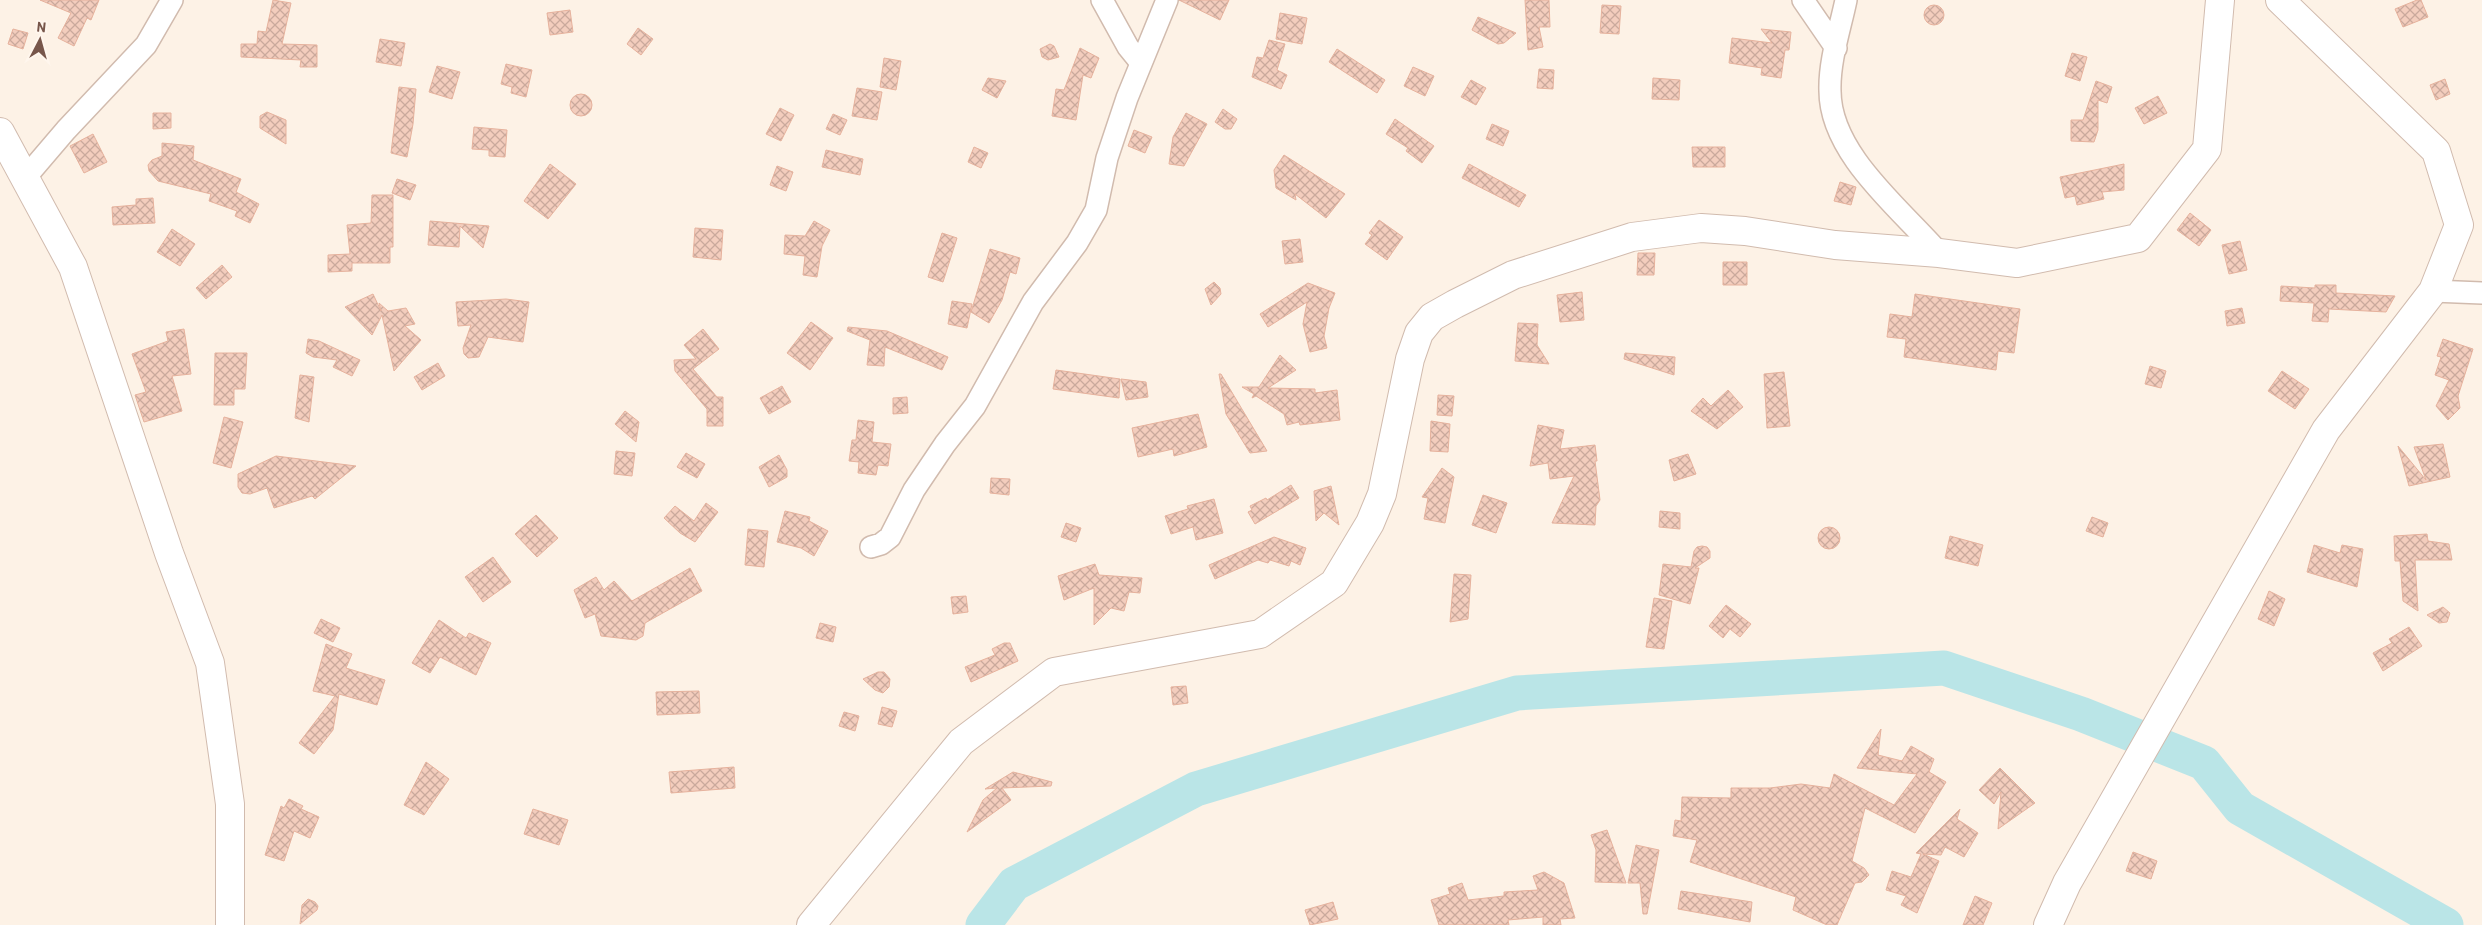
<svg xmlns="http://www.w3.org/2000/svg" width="2482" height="925" font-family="Barlow,sans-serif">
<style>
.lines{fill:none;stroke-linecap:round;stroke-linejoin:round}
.river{stroke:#bae5e7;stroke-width:35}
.building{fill:url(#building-cross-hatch);stroke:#e6b29d}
.minor-casing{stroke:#d1bbae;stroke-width:24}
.tertiary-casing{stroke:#d1bbae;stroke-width:30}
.minor{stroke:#fff;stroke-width:21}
.tertiary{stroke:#fff;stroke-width:28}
</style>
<defs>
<pattern id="building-cross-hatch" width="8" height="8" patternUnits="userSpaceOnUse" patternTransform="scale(1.25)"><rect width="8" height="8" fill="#f3cdbd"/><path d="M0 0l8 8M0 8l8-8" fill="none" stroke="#caa99c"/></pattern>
</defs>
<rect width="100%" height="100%" fill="#fdf2e6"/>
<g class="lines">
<!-- river -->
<path class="river" d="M 983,925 L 1014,884 L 1196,789 L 1517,693 L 1944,668 L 2081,714 L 2204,763 L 2240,808 L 2446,925"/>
</g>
<!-- building -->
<path class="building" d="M 40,0 L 99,0 L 91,20 L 87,18 L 74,46 L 58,38 L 71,13 Z
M 273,0 L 291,3 L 282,44 L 317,45 L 317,67 L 300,67 L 301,60 L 241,57 L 241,44 L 257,44 L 258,31 L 266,32 Z
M 1179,0 L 1229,0 L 1220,20 Z
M 1525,0 L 1549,0 L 1550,27 L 1539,27 L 1543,47 L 1528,50 Z
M 2417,0 L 2421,0 L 2428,17 L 2403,27 L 2395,9 Z
M1924 15a10 10 0 1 1 20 0a10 10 0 1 1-20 0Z
M 1602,5 L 1621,6 L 1619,34 L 1600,33 Z
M 570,10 L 573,32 L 550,35 L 547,13 Z
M 1280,13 L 1307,18 L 1302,44 L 1276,39 Z
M 1478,17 L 1516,33 L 1504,43 L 1498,44 L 1472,30 Z
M 638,28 L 653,39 L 641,55 L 627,44 Z
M 13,29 L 28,33 L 23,49 L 8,44 Z
M 1761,29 L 1791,32 L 1789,50 L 1785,50 L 1781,78 L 1761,75 L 1762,68 L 1729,63 L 1732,38 L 1772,43 Z
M 380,39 L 405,43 L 401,66 L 376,62 Z
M 1269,40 L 1285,44 L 1277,70 L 1287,75 L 1281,89 L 1252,77 L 1257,57 L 1263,58 Z
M 1050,44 L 1054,46 L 1059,57 L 1048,60 L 1042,57 L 1040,49 Z
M 1080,48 L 1099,58 L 1091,78 L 1083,75 L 1076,120 L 1052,116 L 1056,89 L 1064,90 Z
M 1337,49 L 1385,80 L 1377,93 L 1329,62 Z
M 2072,53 L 2087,57 L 2080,81 L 2065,76 Z
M 884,58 L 901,61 L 896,90 L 880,87 Z
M 506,64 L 532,70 L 526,97 L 511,93 L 512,87 L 501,84 Z
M 437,66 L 460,72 L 452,99 L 429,92 Z
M 1413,67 L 1434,76 L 1425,96 L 1404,86 Z
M 1539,69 L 1554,70 L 1553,89 L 1537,88 Z
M 988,78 L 1006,81 L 997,98 L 982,90 Z
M 1653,78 L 1680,80 L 1679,100 L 1652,99 Z
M 2445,79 L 2450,94 L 2436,100 L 2430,85 Z
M 1471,80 L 1486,88 L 1476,105 L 1461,97 Z
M 2096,81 L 2112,87 L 2107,103 L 2098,100 L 2098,130 L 2094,142 L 2071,141 L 2071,120 L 2083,120 Z
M 399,87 L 416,89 L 413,124 L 407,157 L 391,153 Z
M 857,88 L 882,92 L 877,120 L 852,116 Z
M570 105a11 11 0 1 1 22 0a11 11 0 1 1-22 0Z
M 2158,96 L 2167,113 L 2144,124 L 2135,108 Z
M 780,108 L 794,115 L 781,141 L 766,134 Z
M 1223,109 L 1237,119 L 1231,129 L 1225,129 L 1215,122 Z
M 267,112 L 286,120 L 286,144 L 260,128 L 260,116 Z
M 153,113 L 171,113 L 171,128 L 153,129 Z
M 1186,113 L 1207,124 L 1184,166 L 1169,164 L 1173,137 Z
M 833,114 L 847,120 L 840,135 L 826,129 Z
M 1395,119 L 1434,146 L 1422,163 L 1406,151 L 1408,148 L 1386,134 Z
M 1492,124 L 1509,131 L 1503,146 L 1486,139 Z
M 474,127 L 507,130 L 505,157 L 489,156 L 489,150 L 472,149 Z
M 1134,130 L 1152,137 L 1145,153 L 1128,146 Z
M 93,134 L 107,162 L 84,173 L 70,146 Z
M 162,143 L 194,146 L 193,160 L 241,179 L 236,192 L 259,204 L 250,223 L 235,216 L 237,211 L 209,201 L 211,194 L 158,181 L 149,171 L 148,165 L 152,160 L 162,156 Z
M 974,147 L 988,153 L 981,168 L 968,162 Z
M 1692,147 L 1725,147 L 1725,167 L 1693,167 Z
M 826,150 L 863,159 L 860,175 L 822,167 Z
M 1284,155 L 1345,194 L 1326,218 L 1295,194 L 1296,200 L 1276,188 L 1274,170 Z
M 550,164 L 576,184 L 548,219 L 524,201 Z
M 1469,164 L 1526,195 L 1519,207 L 1462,178 Z
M 2124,164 L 2124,190 L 2102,192 L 2104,199 L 2077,205 L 2075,196 L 2065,198 L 2060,177 Z
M 777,166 L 793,172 L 786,191 L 770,185 Z
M 397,179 L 416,185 L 410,200 L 392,193 Z
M 1840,182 L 1856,187 L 1851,205 L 1834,201 Z
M 372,195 L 393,195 L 393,247 L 390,247 L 390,263 L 352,263 L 352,271 L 328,272 L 328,255 L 350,254 L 347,225 L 371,223 Z
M 153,198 L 155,223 L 113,225 L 112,207 L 136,205 L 136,199 Z
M 2190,213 L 2211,230 L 2199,246 L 2177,230 Z
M 1379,220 L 1403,237 L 1387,260 L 1365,244 L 1372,235 L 1369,233 Z
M 430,221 L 489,226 L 483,248 L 460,226 L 459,247 L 428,245 Z
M 814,221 L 830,230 L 822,246 L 817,277 L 803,275 L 805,256 L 784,254 L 785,235 L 805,236 Z
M 695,228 L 723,230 L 721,260 L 693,257 Z
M 172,229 L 195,244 L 180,266 L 157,252 Z
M 942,233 L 957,238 L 943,282 L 928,277 Z
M 1300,239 L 1303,262 L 1285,264 L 1282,241 Z
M 2240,241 L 2247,270 L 2229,274 L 2222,245 Z
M 990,249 L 1020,258 L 1016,274 L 1010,272 L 1002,300 L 989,323 L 971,312 Z
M 1638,253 L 1655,253 L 1654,275 L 1637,275 Z
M 1723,262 L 1747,262 L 1747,285 L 1723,285 Z
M 222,265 L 232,277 L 206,299 L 196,288 Z
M 1214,282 L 1220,288 L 1221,294 L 1211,305 L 1205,289 Z
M 1308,283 L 1335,293 L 1329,308 L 1324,336 L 1327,348 L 1310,352 L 1303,324 L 1307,302 L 1268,327 L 1260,314 Z
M 2315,285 L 2336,285 L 2336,293 L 2395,296 L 2386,312 L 2329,309 L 2328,322 L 2312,321 L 2314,303 L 2280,301 L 2281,286 L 2315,288 Z
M 1582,292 L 1584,320 L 1560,322 L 1557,295 Z
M 373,294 L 381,311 L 379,303 L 388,311 L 406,308 L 415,324 L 405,326 L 421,340 L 394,371 L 382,315 L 372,335 L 345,307 Z
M 1915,294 L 2020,309 L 2014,353 L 1998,351 L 1996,370 L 1904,357 L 1906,339 L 1887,337 L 1890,314 L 1912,317 Z
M 506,299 L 529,302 L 523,342 L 488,337 L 479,357 L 468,358 L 464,354 L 463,348 L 471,325 L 458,326 L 456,302 Z
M 952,301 L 972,304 L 967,328 L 948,324 Z
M 2242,308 L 2245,323 L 2227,326 L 2225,311 Z
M 811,322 L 833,338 L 810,370 L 787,353 Z
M 1518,323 L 1538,324 L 1537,345 L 1549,364 L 1515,361 Z
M 848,327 L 887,331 L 948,357 L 942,370 L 885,347 L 884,366 L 867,365 L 870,340 L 847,331 Z
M 184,329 L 191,374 L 172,376 L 182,411 L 144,422 L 135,395 L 146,392 L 132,354 L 168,341 L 166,332 Z
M 703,329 L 719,349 L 693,369 L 717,397 L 723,397 L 723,426 L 707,426 L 707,409 L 675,371 L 674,360 L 696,359 L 684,345 Z
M 308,339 L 319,341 L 360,360 L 352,376 L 333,367 L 337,360 L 313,357 L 306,353 Z
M 2443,339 L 2473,349 L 2458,396 L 2460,408 L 2448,420 L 2436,406 L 2449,380 L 2435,375 L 2441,357 L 2437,356 Z
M 215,353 L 247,353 L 245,389 L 234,389 L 234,405 L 214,405 Z
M 1625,353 L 1675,357 L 1674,375 L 1624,359 Z
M 1280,355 L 1296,370 L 1268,388 L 1315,389 L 1315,393 L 1337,390 L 1340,420 L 1300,425 L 1299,422 L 1287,425 L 1284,414 L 1256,396 L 1252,398 L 1254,394 L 1242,387 L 1259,387 Z
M 438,363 L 445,376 L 422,390 L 414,377 Z
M 2150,366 L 2166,371 L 2161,388 L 2145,384 Z
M 1056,370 L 1120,379 L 1119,398 L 1053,389 Z
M 2282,371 L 2309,389 L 2295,409 L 2268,391 Z
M 1784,372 L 1790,426 L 1767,428 L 1764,374 Z
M 1219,374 L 1221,374 L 1267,451 L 1250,453 L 1226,414 Z
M 300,375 L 314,377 L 309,422 L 295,418 Z
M 1121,379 L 1146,382 L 1148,397 L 1126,400 Z
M 782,386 L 791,402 L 769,414 L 760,398 Z
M 1728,390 L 1743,407 L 1717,429 L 1691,411 L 1703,398 L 1711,406 Z
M 1438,395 L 1454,396 L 1452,416 L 1437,415 Z
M 907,397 L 908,413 L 893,414 L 893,398 Z
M 625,411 L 639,422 L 636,442 L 615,424 Z
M 1198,414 L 1207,447 L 1174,456 L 1173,449 L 1138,457 L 1132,428 Z
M 224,417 L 243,422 L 231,468 L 213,463 Z
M 858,420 L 874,422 L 872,442 L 891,444 L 888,466 L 878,465 L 876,475 L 858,473 L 859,462 L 849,461 L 852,440 L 856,440 Z
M 1431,421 L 1450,424 L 1448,452 L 1430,451 Z
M 1538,425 L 1564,430 L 1560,449 L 1595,445 L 1597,461 L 1595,461 L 1600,500 L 1596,506 L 1595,525 L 1552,523 L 1574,476 L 1550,479 L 1548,463 L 1530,466 Z
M 2443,444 L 2450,477 L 2409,486 L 2398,446 L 2426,480 L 2414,447 Z
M 616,451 L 635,453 L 632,476 L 614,474 Z
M 686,453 L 705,464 L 697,478 L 677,467 Z
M 1688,454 L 1696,474 L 1674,481 L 1669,460 Z
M 779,455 L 787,470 L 787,477 L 769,487 L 759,467 Z
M 276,456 L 356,466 L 315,499 L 312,496 L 274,508 L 267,488 L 250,494 L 242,493 L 238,487 L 238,474 Z
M 1442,468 L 1454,477 L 1445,523 L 1424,519 L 1428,498 L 1422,497 Z
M 991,478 L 1010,479 L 1009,495 L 990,493 Z
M 1291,485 L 1299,498 L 1255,524 L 1248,512 L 1252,510 L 1250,506 L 1266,498 L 1267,500 Z
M 1331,486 L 1339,525 L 1324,513 L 1316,521 L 1314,491 Z
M 1483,495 L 1507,503 L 1496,533 L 1472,525 Z
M 1214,499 L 1223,533 L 1196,540 L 1193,527 L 1171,534 L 1165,516 L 1188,509 L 1187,506 Z
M 706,503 L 718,512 L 695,542 L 680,533 L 664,518 L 675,506 L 694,521 Z
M 785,511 L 810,517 L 809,521 L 828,531 L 814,556 L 801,548 L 777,542 Z
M 1660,511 L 1680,513 L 1680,529 L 1659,527 Z
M 536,515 L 558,538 L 537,557 L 515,534 Z
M 2092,517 L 2108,523 L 2103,537 L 2086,531 Z
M 1066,523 L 1081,528 L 1076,542 L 1061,537 Z
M1818 538a11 11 0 1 1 22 0a11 11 0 1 1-22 0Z
M 748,529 L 768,531 L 764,567 L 745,565 Z
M 2427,534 L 2428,541 L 2449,544 L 2452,560 L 2415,560 L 2418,611 L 2403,601 L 2400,561 L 2395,561 L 2394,536 Z
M 1950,536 L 1983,545 L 1978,566 L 1945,558 Z
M 1274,537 L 1306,548 L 1300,565 L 1291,561 L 1289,566 L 1270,560 L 1268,563 L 1258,560 L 1215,579 L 1209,565 Z
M 2314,545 L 2340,553 L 2342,545 L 2363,549 L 2357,587 L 2307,572 Z
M 1702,546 L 1707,547 L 1710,551 L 1710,558 L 1695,568 L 1699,568 L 1690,604 L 1659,595 L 1663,564 L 1691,567 L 1694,551 L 1697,547 Z
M 493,557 L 511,582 L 483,602 L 465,577 Z
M 1095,564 L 1099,575 L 1142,578 L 1140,593 L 1129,592 L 1124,611 L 1111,608 L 1094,625 L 1094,588 L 1064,600 L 1058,576 Z
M 690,568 L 702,591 L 645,623 L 643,636 L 636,640 L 601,636 L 595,614 L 585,618 L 574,590 L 596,577 L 604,590 L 614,581 L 632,601 Z
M 1454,574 L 1471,575 L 1468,619 L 1450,622 Z
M 2269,591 L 2285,599 L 2274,626 L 2258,619 Z
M 966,596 L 968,612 L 953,614 L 951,597 Z
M 1654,598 L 1672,601 L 1664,649 L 1646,647 Z
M 1726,605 L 1751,624 L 1740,637 L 1730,629 L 1723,638 L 1709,626 Z
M 2443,607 L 2450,613 L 2447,622 L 2439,623 L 2427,615 Z
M 321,619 L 340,628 L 333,642 L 314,633 Z
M 439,620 L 466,638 L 469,633 L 491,643 L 476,675 L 440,657 L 430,673 L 412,663 Z
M 820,623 L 836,627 L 833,642 L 816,638 Z
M 2409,627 L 2422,646 L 2383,671 L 2373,653 L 2392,643 L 2389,639 Z
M 1004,643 L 1010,643 L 1018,661 L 971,682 L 965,667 L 995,655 L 992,649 Z
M 326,644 L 352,654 L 346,668 L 385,680 L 377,705 L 339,694 L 333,730 L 314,754 L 299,743 L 335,696 L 313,691 Z
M 878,672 L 884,672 L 890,679 L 889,687 L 883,693 L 875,690 L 863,679 Z
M 1186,686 L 1188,703 L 1173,705 L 1171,687 Z
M 699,691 L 700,713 L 657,715 L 656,692 Z
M 882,707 L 897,711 L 892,727 L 878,724 Z
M 844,712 L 859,716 L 855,731 L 839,726 Z
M 1881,729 L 1878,755 L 1902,761 L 1911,746 L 1934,759 L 1929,772 L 1946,782 L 1915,833 L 1865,808 L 1852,861 L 1864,868 L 1869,875 L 1862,882 L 1855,883 L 1837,925 L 1827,925 L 1793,910 L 1796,897 L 1690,862 L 1697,840 L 1673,836 L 1675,820 L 1681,821 L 1682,797 L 1731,798 L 1731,788 L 1770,788 L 1801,784 L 1830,788 L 1834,774 L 1894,805 L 1917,774 L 1857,768 Z
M 426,762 L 449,779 L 424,815 L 404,805 Z
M 734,767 L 735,788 L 671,793 L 669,772 Z
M 2000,768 L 2035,803 L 1998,829 L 2001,792 L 1994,804 L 1979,790 Z
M 1013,772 L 1052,782 L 1051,786 L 1002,788 L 1011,800 L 967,832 L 983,800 L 997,788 L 985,789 Z
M 289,799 L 303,806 L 301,809 L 319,817 L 310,838 L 294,831 L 284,861 L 265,855 L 281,806 L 284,808 Z
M 533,809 L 568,820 L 559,845 L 524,834 Z
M 1960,809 L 1957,819 L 1978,833 L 1964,857 L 1945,847 L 1941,855 L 1923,854 L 1939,861 L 1917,913 L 1901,905 L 1906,896 L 1886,890 L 1892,871 L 1911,877 L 1921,854 L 1916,853 Z
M 1607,830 L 1626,883 L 1595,882 L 1596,850 L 1591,835 Z
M 1636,845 L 1659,850 L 1647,914 L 1643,914 L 1640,883 L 1628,883 Z
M 2133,852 L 2157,861 L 2151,879 L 2126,871 Z
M 1544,872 L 1564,883 L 1575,918 L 1560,919 L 1561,925 L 1543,925 L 1543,917 L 1508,920 L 1509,925 L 1439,925 L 1431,900 L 1450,894 L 1448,888 L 1462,883 L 1468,900 L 1504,896 L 1504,892 L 1538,890 L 1533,876 Z
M 1681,891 L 1752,902 L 1750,922 L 1678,909 Z
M 1975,896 L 1992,903 L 1983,925 L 1963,925 Z
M 308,899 L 315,902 L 318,906 L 317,910 L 300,924 L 302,905 Z
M 1333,902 L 1338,919 L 1310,925 L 1305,910 Z"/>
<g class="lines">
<!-- minor casing -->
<g class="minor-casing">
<path id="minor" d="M 1102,0 L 1128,47 L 1141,63
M 1803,0 L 1836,48
M 1846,0 C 1840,29 1829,61 1830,91 C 1830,154 1901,209 1939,253
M 25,178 L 66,130 L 146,45 L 172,0
M 2433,291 L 2482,293
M 871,547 L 881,544 L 890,537 L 914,490 L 945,444 L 975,406 L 1033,302 L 1077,243 L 1096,210 L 1107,158 L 1127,98 L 1167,0"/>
</g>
<!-- tertiary casing -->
<g class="tertiary-casing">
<path id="tertiary" d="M 0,132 L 73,267 L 169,553 L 210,663 L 230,804 L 230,925
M 811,925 L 961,742 L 1054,672 L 1260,634 L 1334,583 L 1370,523 L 1382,494 L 1410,359 L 1419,333 L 1432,317 L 1455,304 L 1513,275 L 1632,237 L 1701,228 L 1745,231 L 1835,245 L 1939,253 L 2017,263 L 2138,238 L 2207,149 L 2220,0
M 2048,925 L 2067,883 L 2326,430 L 2433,291 L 2459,225 L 2436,151 L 2280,0"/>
</g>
<!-- minor -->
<use href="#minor" class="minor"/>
<!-- tertiary -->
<use href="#tertiary" class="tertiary"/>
</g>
<!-- north arrow -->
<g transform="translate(40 40) rotate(6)" stroke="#fff6ed" stroke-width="4" paint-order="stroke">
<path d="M0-4L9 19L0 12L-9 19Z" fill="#77564a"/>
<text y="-8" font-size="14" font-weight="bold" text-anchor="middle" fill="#77564a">N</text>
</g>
</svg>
